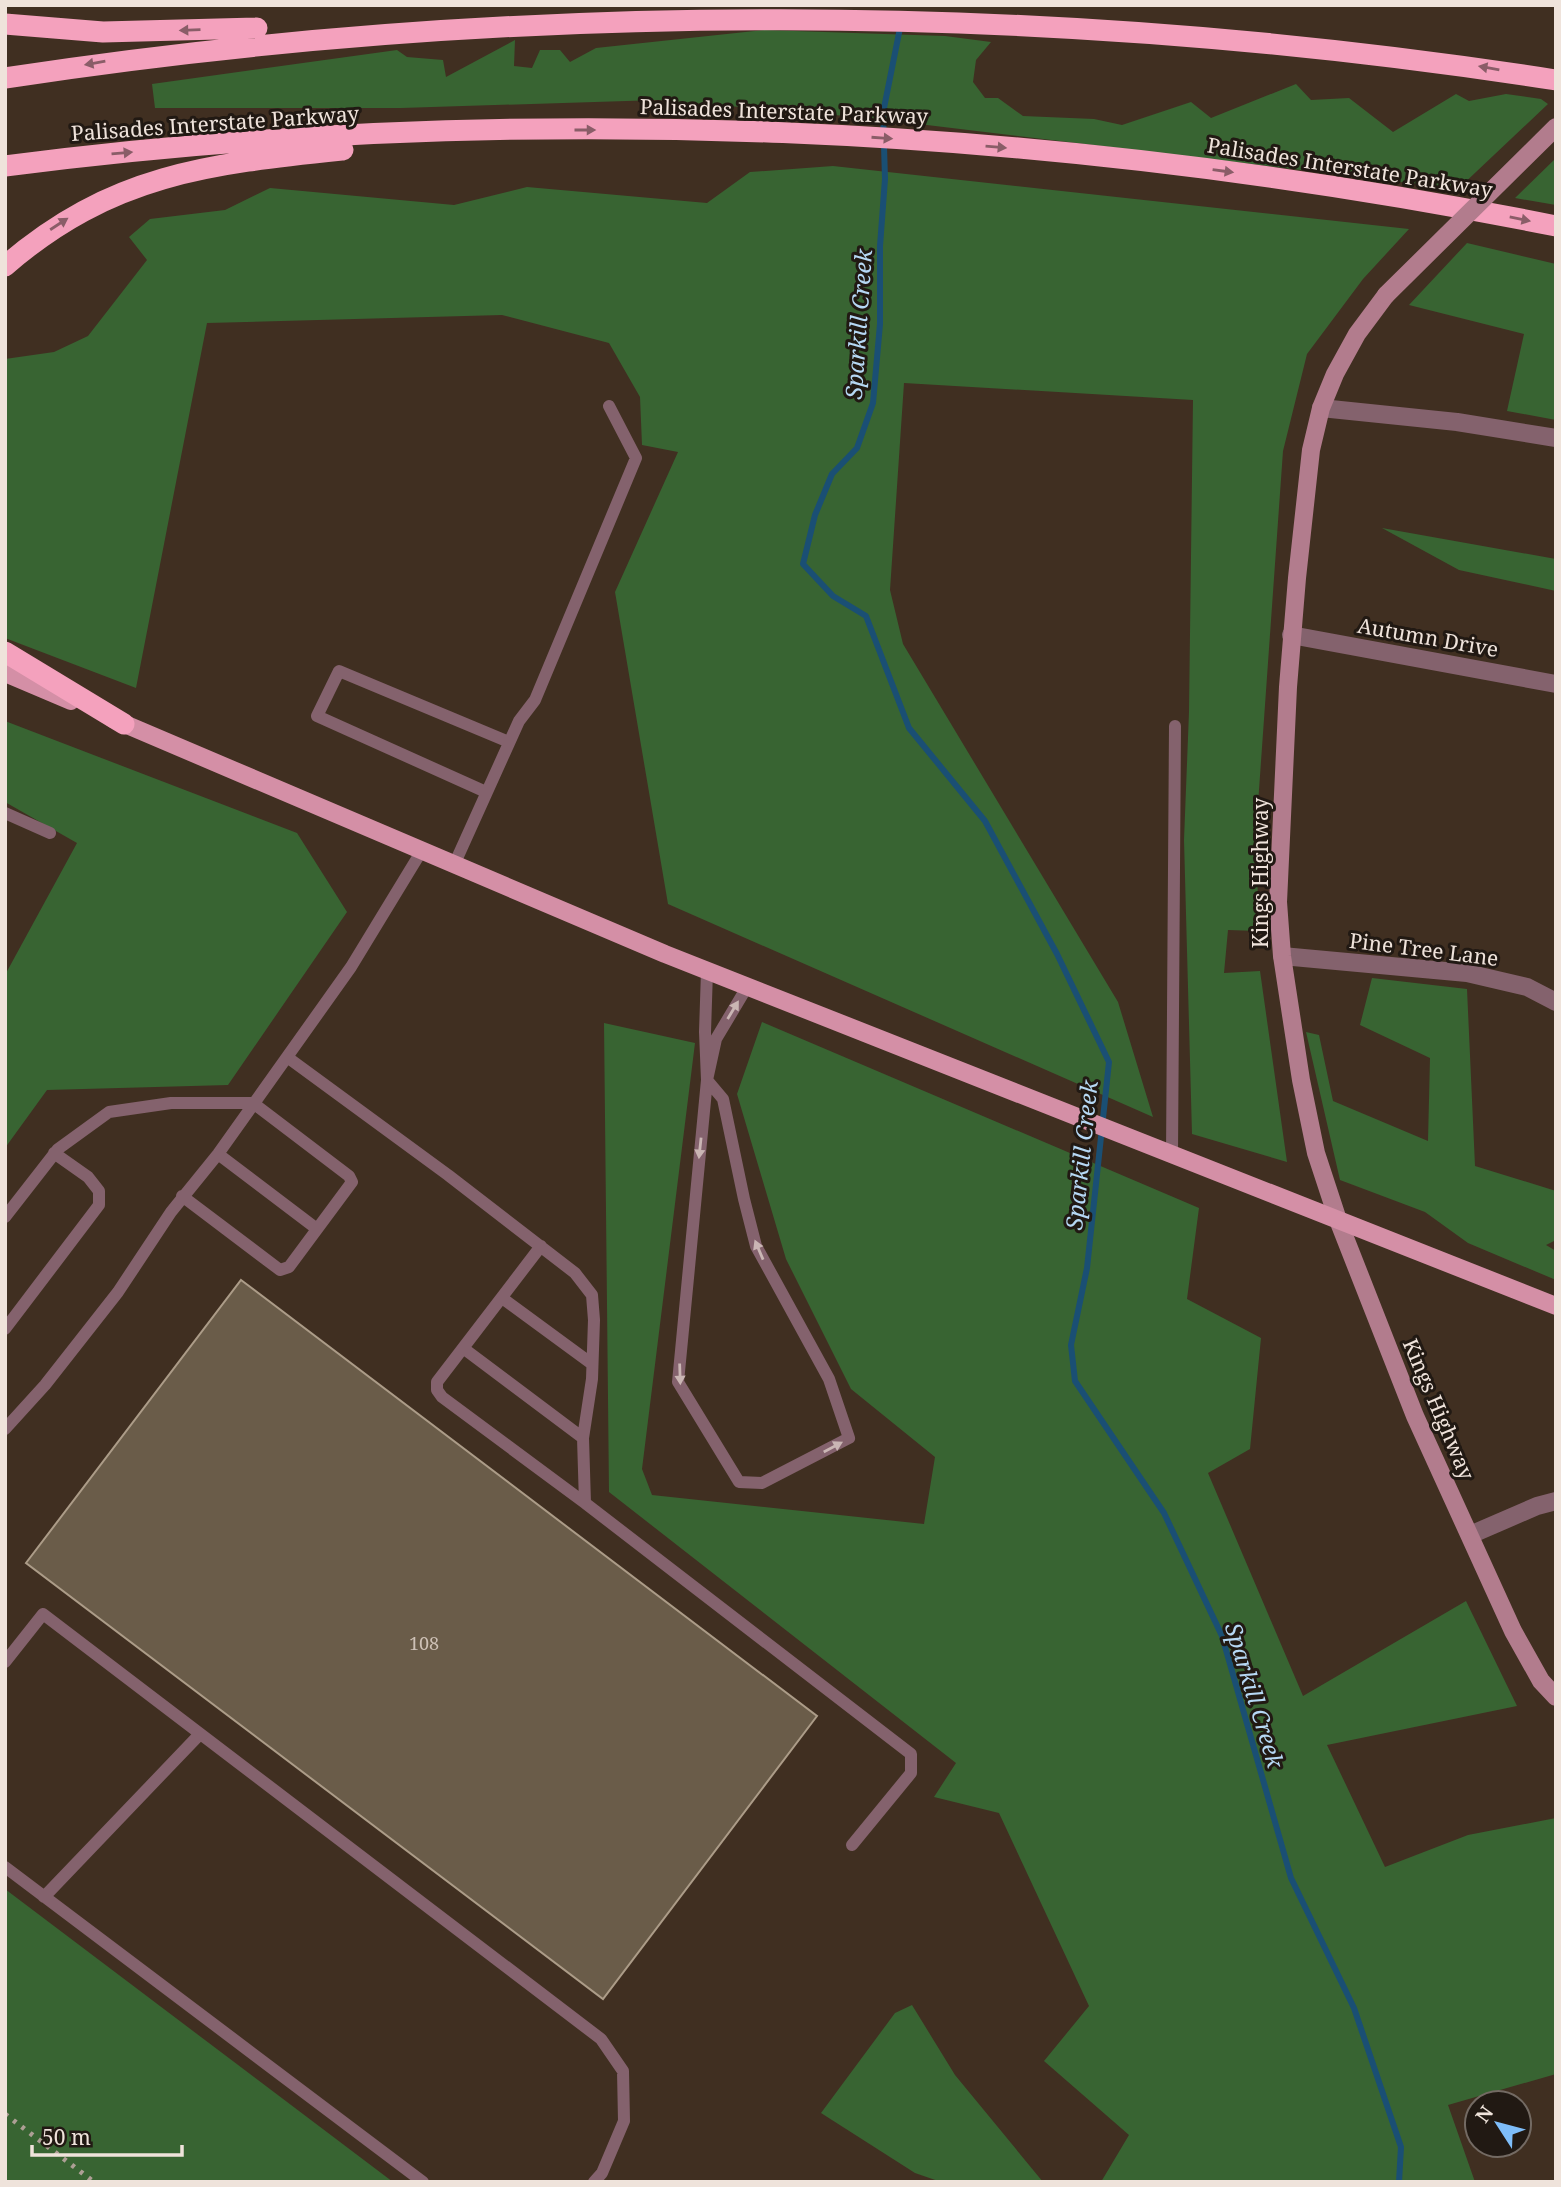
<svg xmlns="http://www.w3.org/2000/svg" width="1561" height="2187" font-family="'Noto Serif',serif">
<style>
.green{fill:#386432}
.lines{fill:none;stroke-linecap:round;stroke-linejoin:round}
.stream{stroke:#1a4f74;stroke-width:6}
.building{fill:#6a5c49;stroke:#ac9c88;stroke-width:2}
.lane{stroke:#84626d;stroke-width:12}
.street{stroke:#84626d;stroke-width:18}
.secondary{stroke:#b27c8d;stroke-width:18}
.primary{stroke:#d48fa6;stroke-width:18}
.highway{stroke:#f4a1bd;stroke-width:21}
.rail{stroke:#ad9f95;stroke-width:5;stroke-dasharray:3.5 7;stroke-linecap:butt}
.secondary-bridge{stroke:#b27c8d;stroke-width:18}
.oneway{fill:#8a5d68}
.oneway2{fill:#cab6b4}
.labels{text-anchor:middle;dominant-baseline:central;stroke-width:6;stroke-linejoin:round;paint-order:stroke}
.number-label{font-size:18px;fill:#cec1b6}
.street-label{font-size:21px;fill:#efe3db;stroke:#211913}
.water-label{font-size:23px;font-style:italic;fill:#b6d8f4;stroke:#211913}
</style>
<rect width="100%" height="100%" fill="#402f21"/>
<!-- green -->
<path class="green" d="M 764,30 L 945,36 L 991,42 L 976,60 L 973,82 L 985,98 L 998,98 L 1023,116 L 1094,119 L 1122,125 L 1191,102 L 1211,118 L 1296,84 L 1311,100 L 1349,98 L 1393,132 L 1456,94 L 1469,101 L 1506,94 L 1541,99 L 1548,104 L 1458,189 L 869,118 L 658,100 L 401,108 L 155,108 L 152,84 L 397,50 L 407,57 L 443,60 L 446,77 L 515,40 L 514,66 L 532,68 L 540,50 L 560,50 L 570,62 L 596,48 Z
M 1556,158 L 1556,205 L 1515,198 Z
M 833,166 L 1409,229 L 1363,279 L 1307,354 L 1283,451 L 1257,818 L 1258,931 L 1228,930 L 1224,973 L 1260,971 L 1287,1162 L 1192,1134 L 1184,840 L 1189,712 L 1193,400 L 904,383 L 890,590 L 903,644 L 1118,1002 L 1153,1117 L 668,904 L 615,592 L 678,452 L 642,445 L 640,397 L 609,343 L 502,315 L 207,323 L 136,688 L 5,638 L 5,359 L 54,352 L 88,336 L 147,260 L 129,237 L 150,219 L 225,210 L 270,188 L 454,205 L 527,187 L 707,203 L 750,172 Z
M 1467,243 L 1556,264 L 1556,420 L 1507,411 L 1524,334 L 1409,305 Z
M 1382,528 L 1556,559 L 1556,591 L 1459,570 Z
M 5,721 L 297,833 L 347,912 L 228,1085 L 47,1090 L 5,1148 L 5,975 L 77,843 L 5,802 Z
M 1372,978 L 1467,989 L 1475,1166 L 1556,1191 L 1556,1240 L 1546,1245 L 1556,1251 L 1556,1280 L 1468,1243 L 1425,1212 L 1340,1180 L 1306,1032 L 1319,1035 L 1333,1101 L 1428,1141 L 1430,1058 L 1360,1025 Z
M 762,1022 L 1199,1208 L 1187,1299 L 1261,1338 L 1250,1449 L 1208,1473 L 1303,1696 L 1466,1601 L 1517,1706 L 1327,1745 L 1385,1867 L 1468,1835 L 1556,1818 L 1556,2074 L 1448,2105 L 1475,2182 L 1101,2182 L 1129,2135 L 1044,2061 L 1089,2006 L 999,1813 L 934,1797 L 956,1763 L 609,1492 L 604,1023 L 695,1043 L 642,1469 L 652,1495 L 924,1524 L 935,1457 L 851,1389 L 786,1259 L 737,1094 Z
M 5,1889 L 393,2182 L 5,2182 Z
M 912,2005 L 955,2075 L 1043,2182 L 941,2182 L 915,2173 L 821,2113 L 895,2013 Z"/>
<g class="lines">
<!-- stream -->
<path class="stream" d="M 900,28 L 883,113 L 885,179 L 880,246 L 880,324 L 873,403 L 857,448 L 832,474 L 815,515 L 803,564 L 833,596 L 866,616 L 909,728 L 985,821 L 1057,954 L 1109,1062 L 1087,1268 L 1071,1345 L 1075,1381 L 1164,1513 L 1222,1636 L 1291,1878 L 1354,2008 L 1401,2147 L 1399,2182"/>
</g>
<!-- building -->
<path class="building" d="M 241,1280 L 817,1716 L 603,1999 L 26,1563 Z"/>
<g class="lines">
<!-- lane -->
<path class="lane" d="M 486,792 L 317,716 L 339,671 L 509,742
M 5,813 L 50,833
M 454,865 L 519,721 L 535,700 L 636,458 L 609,406
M 707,971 L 705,1032 L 707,1080 L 723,1099 L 744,1199 L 756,1246 L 829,1379 L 849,1438 L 762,1483 L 739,1482 L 678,1382 L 707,1080 L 716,1039 L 747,987
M 287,1057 L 448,1175 L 575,1273 L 592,1295 L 594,1320 L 592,1379 L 583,1438 L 585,1503 L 911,1754 L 911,1773 L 852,1845
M 218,1154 L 317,1229
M 1172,1155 L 1175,726
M 5,1217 L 58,1149 L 109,1112 L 171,1103 L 253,1103 L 349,1176 L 352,1182 L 289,1267 L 280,1270 L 182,1196
M 541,1246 L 437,1382 L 437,1390 L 442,1397 L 585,1503
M 502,1298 L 592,1364
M 5,1329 L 99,1205 L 99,1191 L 88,1177 L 54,1153
M 463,1348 L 583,1438
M 5,1429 L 45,1385 L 118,1292 L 171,1212 L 218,1154 L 351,967 L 421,852
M 5,1662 L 43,1614 L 601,2039 L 623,2071 L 624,2121 L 602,2173 L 594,2182
M 5,1867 L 423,2182
M 44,1897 L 200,1734"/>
<!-- street -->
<path class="street" d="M 1321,408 L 1457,422 L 1556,438
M 1291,635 L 1556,684
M 1282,956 L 1467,973 L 1527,987 L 1556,1002
M 1470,1535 L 1537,1506 L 1556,1501"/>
<!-- secondary -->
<path class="secondary" d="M 1386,295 L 1357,334 L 1335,374 L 1321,408 L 1311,450 L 1297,578 L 1288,687 L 1278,902 L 1282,956 L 1301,1080 L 1316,1153 L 1338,1220 L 1415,1416 L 1513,1631 L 1541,1681 L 1556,1697"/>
<!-- primary -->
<path class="primary" d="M 5,673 L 71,701
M 113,719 L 665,954 L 1556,1306"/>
<!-- highway -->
<path class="highway" d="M 5,24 L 103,32 L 257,28
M 5,78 C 517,0 1044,0 1556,80
M 5,166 C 520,99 1048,124 1556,226
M 5,266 C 111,174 209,164 343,150
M 5,652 L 124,724"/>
<!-- rail -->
<path class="rail" d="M 5,2114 L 94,2182"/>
<!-- secondary-bridge -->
<path class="secondary-bridge" d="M 1386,295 L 1556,127"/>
</g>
<!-- one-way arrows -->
<defs><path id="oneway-solid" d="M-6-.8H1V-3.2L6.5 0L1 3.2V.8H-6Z" transform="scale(1.75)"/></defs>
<g class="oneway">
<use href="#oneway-solid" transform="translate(190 30) rotate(178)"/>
<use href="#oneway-solid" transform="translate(95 63) rotate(170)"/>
<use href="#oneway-solid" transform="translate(1489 68) rotate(-170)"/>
<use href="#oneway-solid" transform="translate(585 130)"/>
<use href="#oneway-solid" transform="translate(882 138) rotate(4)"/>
<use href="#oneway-solid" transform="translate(996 147) rotate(5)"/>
<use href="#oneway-solid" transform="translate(122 153) rotate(-5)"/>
<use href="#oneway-solid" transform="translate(1223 171) rotate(8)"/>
<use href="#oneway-solid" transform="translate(1520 219) rotate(11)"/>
<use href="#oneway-solid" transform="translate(59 224) rotate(-33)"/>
</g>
<g class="oneway2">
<use href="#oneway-solid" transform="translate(733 1010) rotate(-59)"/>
<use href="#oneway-solid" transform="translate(700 1148) rotate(96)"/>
<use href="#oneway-solid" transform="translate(759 1250) rotate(-113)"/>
<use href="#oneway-solid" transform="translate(680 1374) rotate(88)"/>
<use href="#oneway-solid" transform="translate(833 1447) rotate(-28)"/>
</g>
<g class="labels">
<!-- number labels -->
<g class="number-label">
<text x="424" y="1643">108</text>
</g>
<!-- street labels -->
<g class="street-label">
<text transform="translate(784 111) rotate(2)">Palisades Interstate Parkway</text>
<text transform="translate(215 123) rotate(-4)">Palisades Interstate Parkway</text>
<text transform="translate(1350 167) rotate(9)">Palisades Interstate Parkway</text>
<text transform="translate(1428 637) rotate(10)">Autumn Drive</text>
<text transform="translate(1260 873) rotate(-90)">Kings Highway</text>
<text transform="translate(1424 949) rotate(7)">Pine Tree Lane</text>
<text transform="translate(1439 1409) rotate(67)">Kings Highway</text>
</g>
<!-- water labels -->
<g class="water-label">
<text transform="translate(858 324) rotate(-86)">Sparkill Creek</text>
<text transform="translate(1081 1155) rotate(-84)">Sparkill Creek</text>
<text transform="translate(1255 1695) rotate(73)">Sparkill Creek</text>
</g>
</g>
<!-- border -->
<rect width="1561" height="2187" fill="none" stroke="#efe3db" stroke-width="14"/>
<!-- north arrow -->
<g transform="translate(1498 2124) rotate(306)"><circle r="33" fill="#211913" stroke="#736a63" stroke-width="2"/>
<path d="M0-5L12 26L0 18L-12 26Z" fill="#7ebdf9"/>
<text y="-10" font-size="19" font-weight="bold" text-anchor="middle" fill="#efe3db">N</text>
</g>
<!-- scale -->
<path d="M32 2145v10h150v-10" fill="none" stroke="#efe3db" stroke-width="3.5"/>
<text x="42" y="2145" font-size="21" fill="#efe3db" stroke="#211913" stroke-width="5" paint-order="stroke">50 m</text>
</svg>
